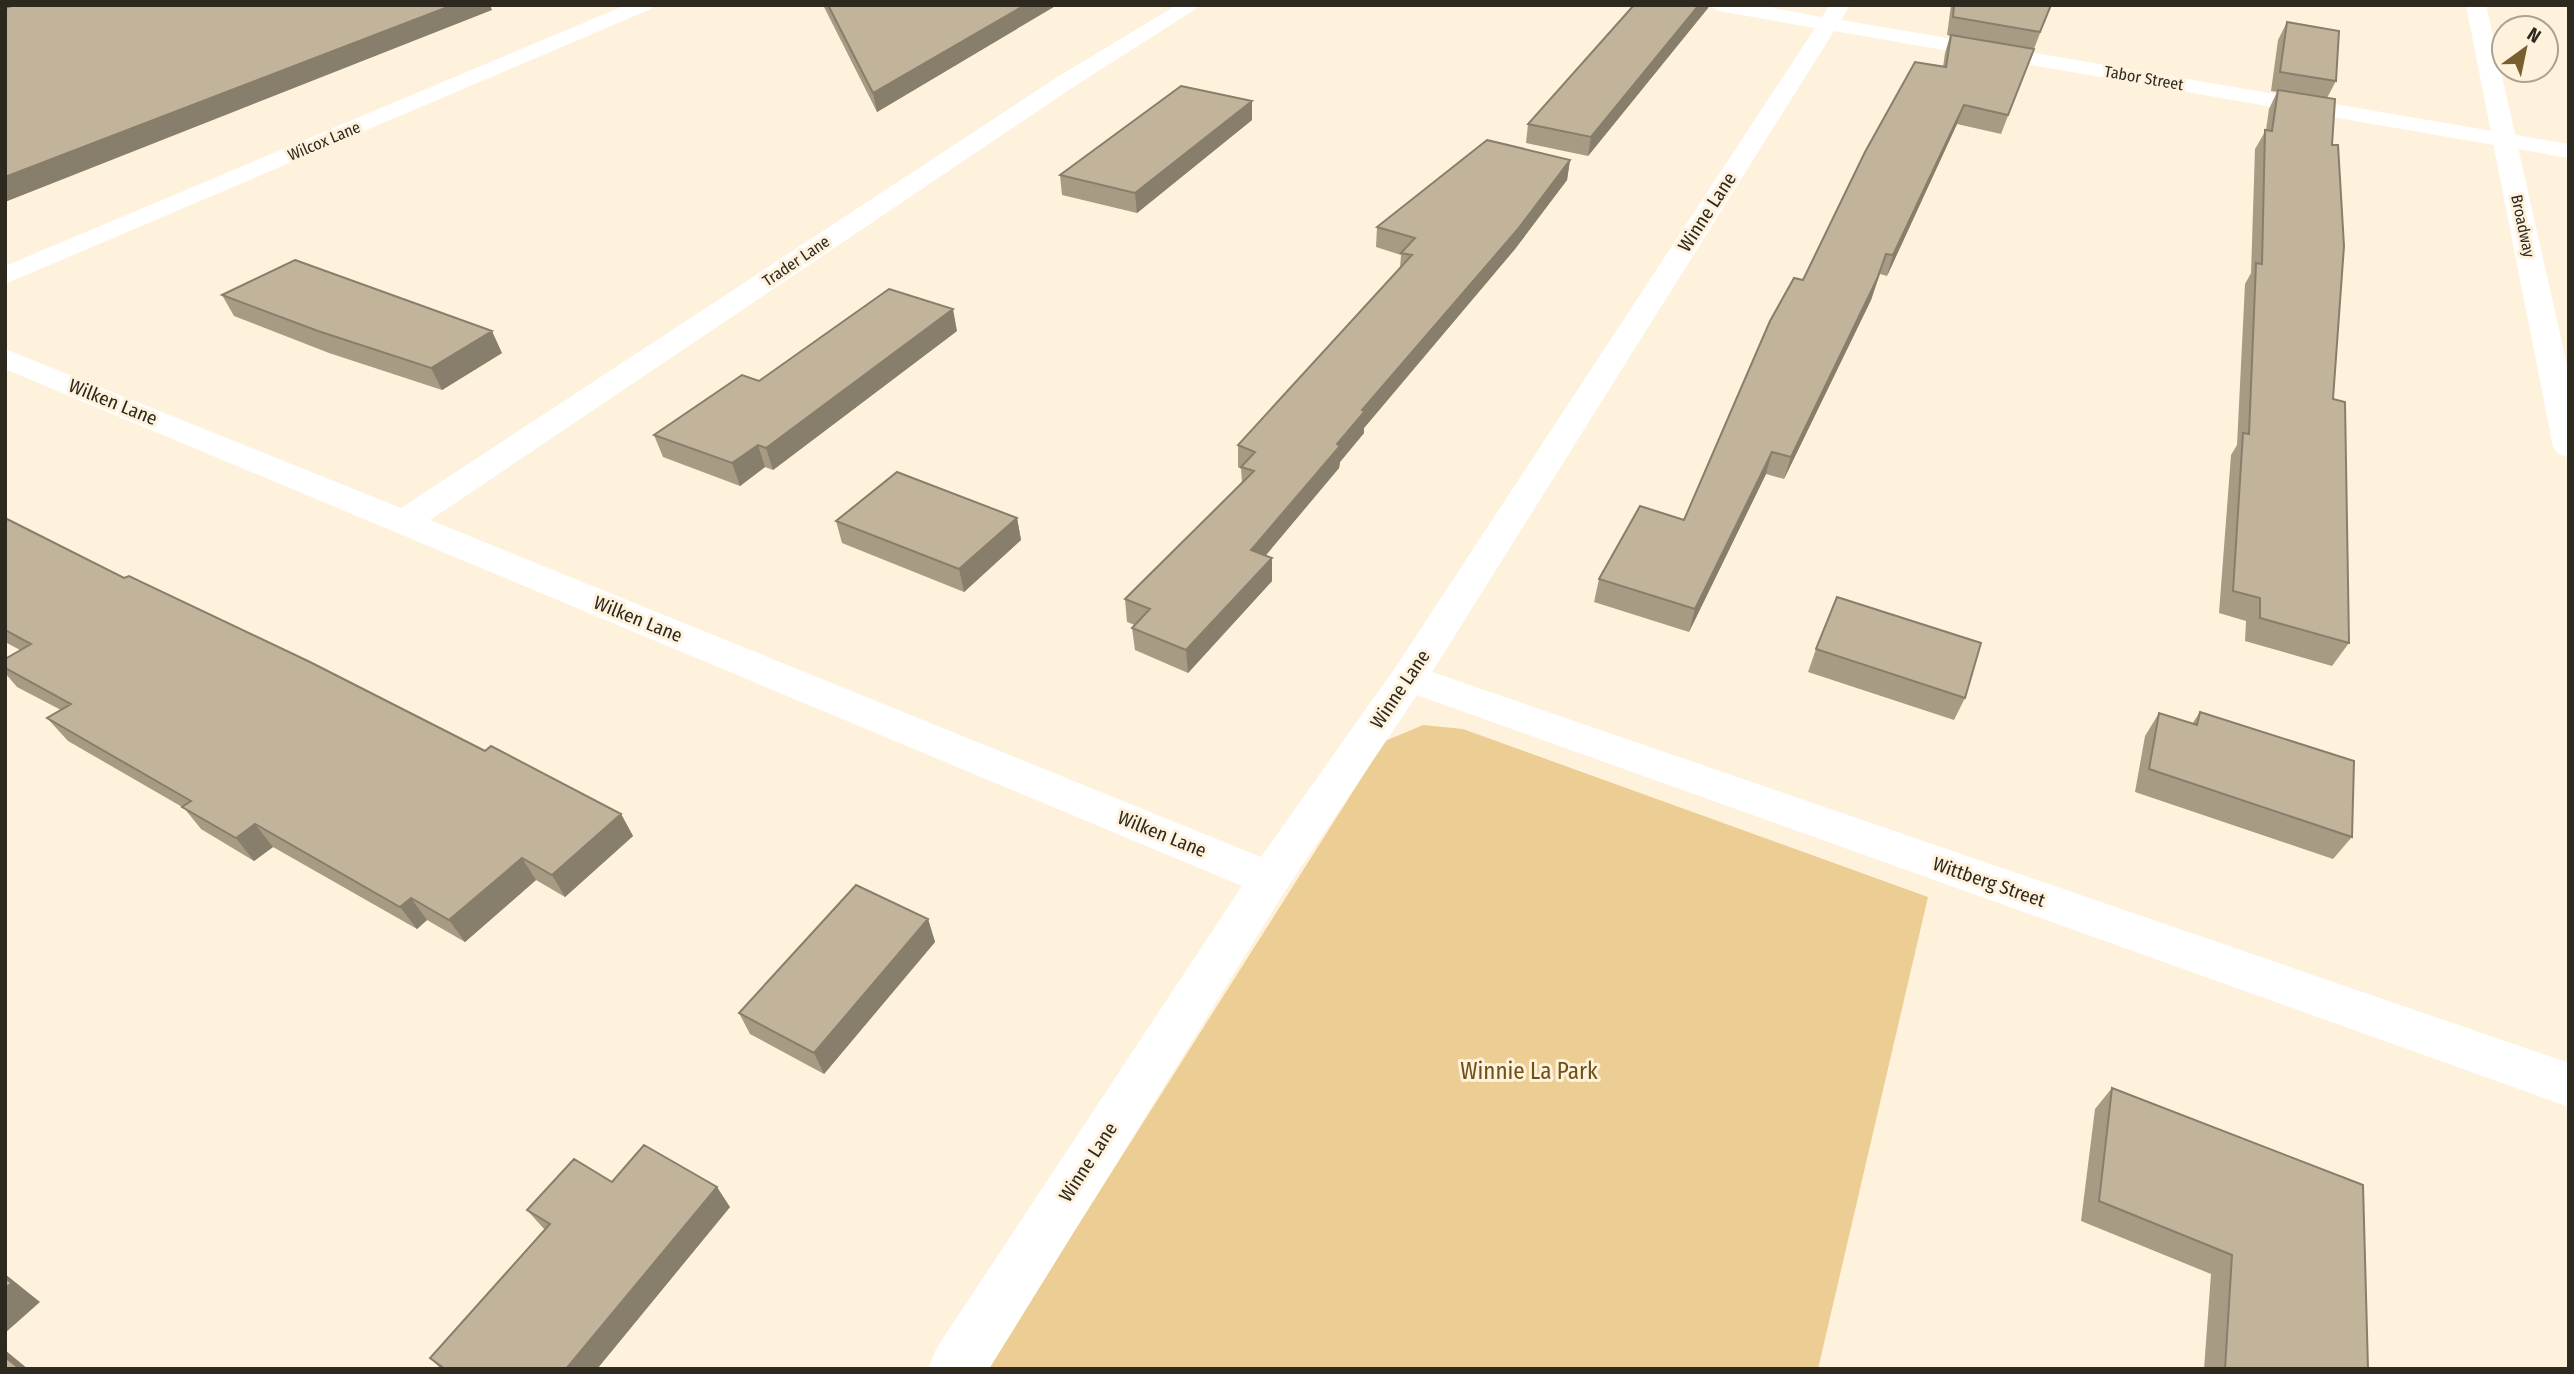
<svg xmlns="http://www.w3.org/2000/svg" width="2574" height="1374" font-family="'Fira Sans Condensed',sans-serif">
<style>
.green{fill:#eccd93}
.lines{fill:none;stroke-linecap:round;stroke-linejoin:round}
.street{fill:#fff;fill-rule:evenodd}
.secondary{fill:#fff;fill-rule:evenodd}
.wall{fill:#a79b84}
.shaded-wall{fill:#887e6c}
.building{fill:#c2b49a;stroke:#887e6c;stroke-width:2}
.labels{text-anchor:middle;dominant-baseline:central;stroke-width:6;stroke-linejoin:round;paint-order:stroke}
.far-street-label{font-size:16px;fill:#2e291f;stroke:#fef2dd}
.street-label{font-size:19px;fill:#2e291f;stroke:#fef2dd}
.near-park-label{font-size:23px;fill:#6d5116;stroke:#fef2dd}
</style>
<rect width="100%" height="100%" fill="#fef2dd"/>
<!-- green -->
<path class="green" d="M 1423,725 L 1463,729 L 1928,897 L 1818,1369 L 987,1369 L 1385,741 Z"/>
<g class="lines">
<!-- street -->
<path class="street" d="M 626,5 L 654,5 L 651,9 L 5,284 L 5,266 Z
M 1177,5 L 1202,5 L 1075,86 L 430,520 L 1261,857 L 1395,668 L 1815,28 L 1719,11 L 1709,5 L 1756,5 L 1822,17 L 1830,5 L 1850,5 L 1841,20 L 2569,144 L 2569,158 L 1834,31 L 1432,672 L 2569,1063 L 2569,1107 L 1417,695 L 1285,891 L 989,1369 L 928,1369 L 936,1349 L 1242,886 L 5,369 L 5,349 L 401,508 L 1059,76 Z"/>
<!-- secondary -->
<path class="secondary" d="M 2466,5 L 2486,5 L 2569,374 L 2569,457 L 2558,454 L 2553,447 Z"/>
</g>
<!-- wall -->
<path class="wall" d="M 823,5 L 1057,5 L 877,112 Z
M 1634,5 L 1709,5 L 1708,8 L 1588,156 L 1526,143 L 1528,124 Z
M 1951,5 L 2051,5 L 2001,134 L 1957,124 L 1887,276 L 1880,274 L 1871,300 L 1784,479 L 1766,474 L 1689,632 L 1594,602 L 1599,579 L 1684,520 L 1803,280 L 1943,67 L 1945,53 L 1950,36 L 1947,35 Z
M 2287,22 L 2336,81 L 2327,98 L 2332,145 L 2333,399 L 2349,643 L 2332,666 L 2245,641 L 2246,621 L 2219,613 L 2231,455 L 2237,445 L 2245,284 L 2251,273 L 2255,149 L 2266,130 L 2269,109 L 2277,92 L 2271,91 L 2278,40 Z
M 1252,101 L 1252,120 L 1137,213 L 1062,195 L 1060,175 Z
M 1570,160 L 1567,180 L 1515,249 L 1364,428 L 1364,433 L 1340,462 L 1339,468 L 1265,556 L 1272,581 L 1188,673 L 1135,650 L 1132,628 L 1135,625 L 1127,622 L 1125,599 L 1242,483 L 1241,469 L 1238,467 L 1238,445 L 1400,268 L 1401,255 L 1376,247 L 1377,227 Z
M 222,295 L 502,353 L 442,390 L 329,353 L 234,316 Z
M 957,331 L 773,470 L 765,467 L 740,486 L 663,457 L 654,435 L 759,381 Z
M 5,518 L 124,578 L 485,751 L 621,814 L 633,836 L 565,897 L 536,880 L 465,942 L 427,920 L 417,929 L 273,847 L 254,861 L 201,829 L 184,808 L 68,741 L 47,718 L 61,710 L 17,687 L 5,673 L 5,659 L 20,650 L 5,642 Z
M 1017,518 L 1021,540 L 964,592 L 842,543 L 836,521 Z
M 1816,649 L 1965,698 L 1954,720 L 1808,672 Z
M 2200,712 L 2352,837 L 2333,859 L 2135,792 L 2145,736 L 2159,713 L 2192,724 Z
M 928,919 L 935,942 L 824,1074 L 750,1034 L 739,1013 Z
M 2112,1088 L 2368,1369 L 2204,1369 L 2211,1274 L 2081,1221 L 2095,1109 Z
M 612,1182 L 730,1207 L 597,1369 L 441,1369 L 430,1358 L 545,1230 L 527,1210 Z"/>
<!-- shaded-wall -->
<path class="shaded-wall" d="M 453,5 L 490,5 L 492,10 L 5,202 L 5,177 Z
M 1025,5 L 1057,5 L 877,112 L 873,93 Z
M 1699,5 L 1709,5 L 1708,8 L 1588,156 L 1591,137 Z
M 1252,101 L 1252,120 L 1137,213 L 1135,193 Z
M 1964,105 L 1957,124 L 1887,276 L 1893,255 Z
M 1570,160 L 1567,180 L 1515,249 L 1364,428 L 1364,433 L 1340,462 L 1339,468 L 1251,573 L 1251,550 L 1337,444 L 1362,410 Z
M 1886,254 L 1871,300 L 1784,479 L 1791,457 Z
M 953,309 L 957,331 L 773,470 L 766,448 Z
M 492,331 L 502,353 L 442,390 L 431,368 Z
M 758,445 L 765,467 L 740,486 L 732,463 Z
M 1772,452 L 1766,474 L 1689,632 L 1695,609 Z
M 1017,518 L 1021,540 L 964,592 L 959,569 Z
M 1272,558 L 1272,581 L 1188,673 L 1186,650 Z
M 621,814 L 633,836 L 565,897 L 552,875 Z
M 255,824 L 273,847 L 254,861 L 236,838 Z
M 522,858 L 536,880 L 465,942 L 449,920 Z
M 411,898 L 427,920 L 417,929 L 400,907 Z
M 928,919 L 935,942 L 824,1074 L 814,1053 Z
M 717,1187 L 730,1207 L 597,1369 L 566,1369 Z
M 5,1274 L 40,1302 L 5,1333 Z
M 5,1350 L 28,1369 L 20,1369 L 5,1357 Z"/>
<!-- building -->
<path class="building" d="M 15,5 L 453,5 L 5,177 L 5,8 Z
M 828,5 L 1025,5 L 873,93 Z
M 1634,5 L 1699,5 L 1591,137 L 1528,124 Z
M 1954,5 L 2051,5 L 2040,32 L 1953,17 Z
M 2287,22 L 2339,31 L 2336,81 L 2280,72 Z
M 1951,35 L 2034,49 L 2008,115 L 1964,105 L 1893,255 L 1886,254 L 1877,279 L 1791,457 L 1772,452 L 1695,609 L 1599,579 L 1640,506 L 1684,520 L 1770,321 L 1794,278 L 1803,280 L 1865,152 L 1915,62 L 1946,67 Z
M 1181,86 L 1252,101 L 1135,193 L 1060,175 Z
M 2278,90 L 2335,99 L 2332,145 L 2338,145 L 2344,246 L 2333,399 L 2345,402 L 2349,643 L 2260,618 L 2260,598 L 2233,591 L 2243,433 L 2249,434 L 2256,263 L 2262,264 L 2265,130 L 2272,131 Z
M 1487,140 L 1570,160 L 1518,229 L 1362,410 L 1365,411 L 1337,444 L 1340,446 L 1251,550 L 1272,558 L 1186,650 L 1132,628 L 1150,609 L 1125,599 L 1254,471 L 1241,467 L 1255,452 L 1238,445 L 1412,255 L 1401,253 L 1415,238 L 1377,227 Z
M 295,260 L 492,331 L 431,368 L 318,331 L 222,295 Z
M 889,289 L 953,309 L 766,448 L 758,445 L 732,463 L 654,435 L 742,375 L 759,381 Z
M 897,472 L 1017,518 L 959,569 L 836,521 Z
M 5,518 L 124,578 L 129,576 L 310,662 L 485,751 L 491,746 L 621,814 L 552,875 L 522,858 L 449,920 L 411,898 L 400,907 L 255,824 L 236,838 L 182,807 L 191,801 L 47,718 L 71,704 L 5,668 L 5,659 L 31,644 L 5,630 Z
M 1837,597 L 1981,643 L 1965,698 L 1816,649 Z
M 2200,712 L 2354,761 L 2352,837 L 2149,769 L 2159,713 L 2197,725 Z
M 856,885 L 928,919 L 814,1053 L 739,1013 Z
M 2112,1088 L 2363,1185 L 2368,1369 L 2225,1369 L 2232,1255 L 2099,1201 Z
M 644,1145 L 717,1187 L 566,1369 L 445,1369 L 430,1358 L 550,1224 L 527,1210 L 574,1159 L 612,1182 Z
M 5,1278 L 12,1283 L 5,1288 Z
M 5,1357 L 20,1369 L 5,1369 Z"/>
<g class="labels">
<!-- far-street labels -->
<g class="far-street-label">
<text transform="translate(2144 78) rotate(10)">Tabor Street</text>
<text transform="translate(324 141) rotate(-23)">Wilcox Lane</text>
<text transform="translate(2523 226) rotate(78)">Broadway</text>
<text transform="translate(796 261) rotate(-34)">Trader Lane</text>
</g>
<!-- street labels -->
<g class="street-label">
<text transform="translate(1707 212) rotate(-57)">Winne Lane</text>
<text transform="translate(113 402) rotate(22)">Wilken Lane</text>
<text transform="translate(638 619) rotate(22)">Wilken Lane</text>
<text transform="translate(1400 689) rotate(-56)">Winne Lane</text>
<text transform="translate(1162 834) rotate(22)">Wilken Lane</text>
<text transform="translate(1989 882) rotate(19)">Wittberg Street</text>
<text transform="translate(1088 1162) rotate(-57)">Winne Lane</text>
</g>
<!-- near-park labels -->
<g class="near-park-label">
<text x="1529" y="1071">Winnie La Park</text>
</g>
</g>
<!-- border -->
<rect width="2574" height="1374" fill="none" stroke="#2e291f" stroke-width="14"/>
<!-- north arrow -->
<g transform="translate(2525 49) rotate(33)"><circle r="33" fill="#fef2dd" stroke="#aba291" stroke-width="2"/>
<path d="M0-5L12 26L0 18L-12 26Z" fill="#775f2f"/>
<text y="-10" font-size="19" font-weight="bold" text-anchor="middle" fill="#2e291f">N</text>
</g>
</svg>
